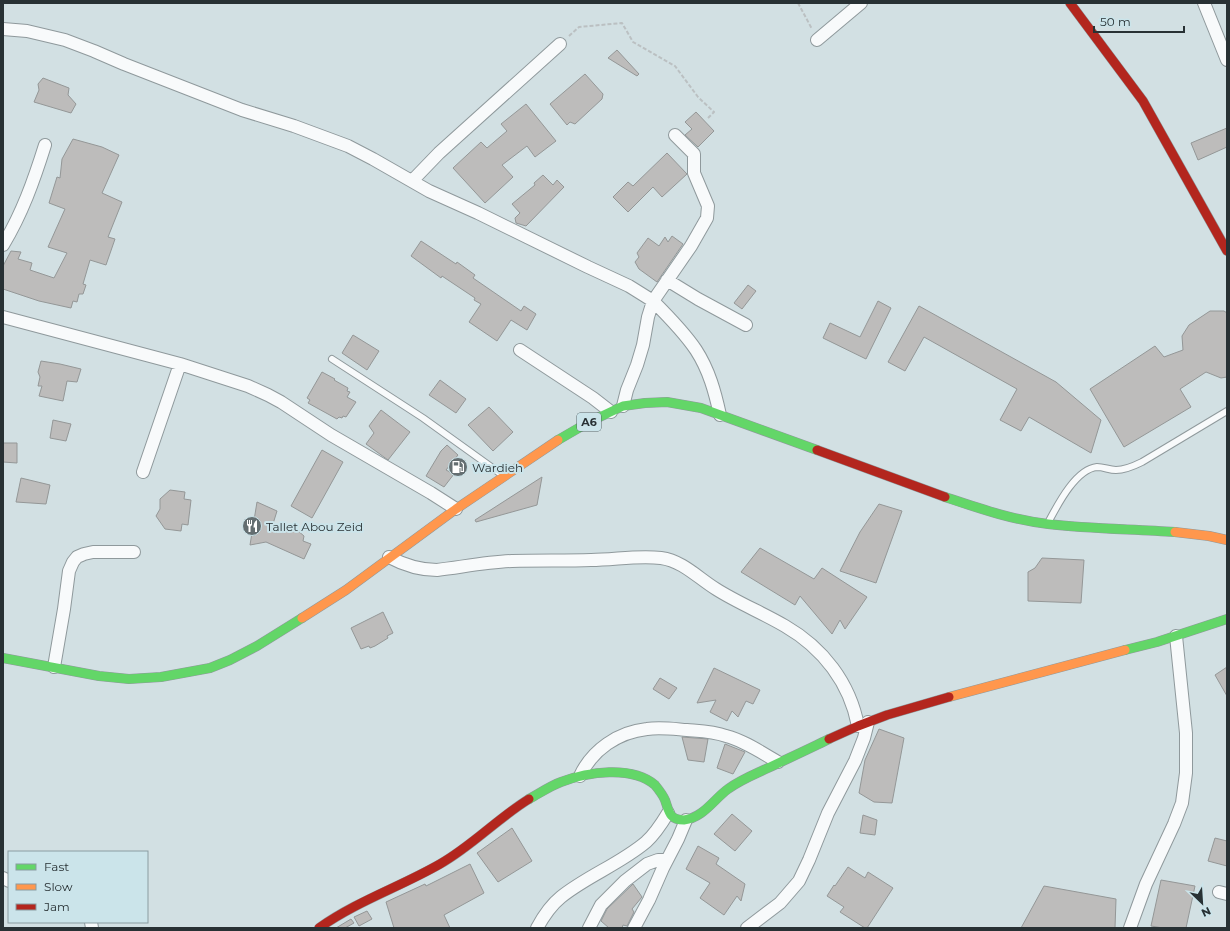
<svg xmlns="http://www.w3.org/2000/svg" width="1230" height="931" font-family="Montserrat,sans-serif">
<style>
.building{fill:#bdbcbb;stroke:#949797}
.lines{fill:none;stroke-linecap:round;stroke-linejoin:round}
.lane-casing{stroke:#8f999c;stroke-width:8}
.street-casing{stroke:#8f999c;stroke-width:14}
.fast-casing{stroke:#8f999c;stroke-width:10}
.slow-casing{stroke:#8f999c;stroke-width:10}
.jam-casing{stroke:#8f999c;stroke-width:10}
.path{stroke:#bbc0c2;stroke-width:2;stroke-dasharray:4 2;stroke-linecap:butt}
.lane{stroke:#f8fafb;stroke-width:6}
.street{stroke:#f8fafb;stroke-width:12}
.fast{stroke:#63d668;stroke-width:9}
.slow{stroke:#ff974d;stroke-width:9}
.jam{stroke:#b3261e;stroke-width:9}
.labels{text-anchor:middle;dominant-baseline:central;stroke-width:4;stroke-linejoin:round;paint-order:stroke}
.shield{fill:#cbe4ea;stroke:#59676b;stroke-width:1}
.shield-label{font-size:11px;font-weight:bold;fill:#283134}
.poi-label{font-size:12px;fill:#283134;stroke:#cbe4ea;text-anchor:start}
</style>
<rect width="100%" height="100%" fill="#d2e0e3"/>
<!-- building -->
<path class="building" d="M 617,50 L 639,74 L 637,76 L 608,58 Z
M 585,74 L 603,94 L 602,99 L 575,124 L 570,122 L 567,125 L 550,104 Z
M 43,78 L 69,88 L 68,95 L 76,104 L 71,113 L 34,102 L 39,90 L 38,84 Z
M 526,104 L 556,141 L 535,157 L 527,146 L 502,165 L 513,177 L 485,203 L 453,168 L 481,142 L 487,148 L 507,131 L 501,124 Z
M 696,112 L 714,131 L 698,147 L 685,135 L 692,129 L 685,122 Z
M 1227,128 L 1227,147 L 1198,160 L 1191,143 Z
M 73,139 L 102,147 L 119,155 L 102,193 L 122,202 L 108,237 L 115,239 L 106,265 L 90,260 L 83,284 L 86,285 L 83,294 L 79,294 L 77,302 L 73,301 L 71,308 L 39,301 L 3,289 L 3,266 L 11,251 L 21,252 L 18,259 L 32,263 L 30,270 L 54,278 L 67,253 L 48,247 L 65,209 L 49,203 L 57,177 L 60,178 L 62,159 Z
M 667,153 L 687,174 L 662,197 L 653,187 L 628,212 L 613,197 L 628,182 L 633,186 Z
M 543,175 L 553,185 L 557,180 L 564,187 L 526,226 L 516,223 L 515,218 L 520,213 L 512,204 L 535,185 L 534,183 Z
M 672,236 L 683,244 L 657,282 L 639,269 L 635,262 L 639,257 L 637,253 L 648,238 L 659,246 L 665,237 L 668,242 Z
M 421,241 L 456,264 L 457,262 L 475,275 L 473,278 L 521,311 L 524,306 L 536,314 L 527,330 L 511,320 L 497,341 L 469,322 L 481,304 L 474,300 L 475,298 L 442,276 L 441,278 L 411,256 Z
M 748,285 L 756,291 L 742,309 L 734,303 Z
M 878,301 L 891,308 L 866,359 L 823,338 L 830,323 L 860,337 Z
M 919,306 L 1056,382 L 1101,420 L 1091,453 L 1029,417 L 1021,431 L 1000,420 L 1017,389 L 924,337 L 905,371 L 888,362 Z
M 1210,311 L 1224,311 L 1227,313 L 1227,377 L 1221,378 L 1206,372 L 1180,389 L 1191,407 L 1124,447 L 1090,389 L 1155,346 L 1164,357 L 1183,350 L 1182,336 L 1189,325 Z
M 353,335 L 379,351 L 367,370 L 342,353 Z
M 41,361 L 60,364 L 81,369 L 77,382 L 67,381 L 63,401 L 39,396 L 42,386 L 38,386 L 40,377 L 38,372 Z
M 322,372 L 335,379 L 334,380 L 348,388 L 347,391 L 350,392 L 347,397 L 356,402 L 346,417 L 343,416 L 342,418 L 339,417 L 337,419 L 308,403 L 310,400 L 307,398 Z
M 440,380 L 466,399 L 456,413 L 429,395 Z
M 489,407 L 513,432 L 493,451 L 468,425 Z
M 381,410 L 410,432 L 388,460 L 366,444 L 374,433 L 369,426 Z
M 53,420 L 71,424 L 66,441 L 50,438 Z
M 3,443 L 17,443 L 17,463 L 3,462 Z
M 447,445 L 458,455 L 446,470 L 454,474 L 444,487 L 426,476 L 441,451 Z
M 322,450 L 343,462 L 312,518 L 291,506 Z
M 542,477 L 537,505 L 476,522 L 475,520 Z
M 21,478 L 50,485 L 46,504 L 16,502 Z
M 170,490 L 185,492 L 184,499 L 191,500 L 188,525 L 182,524 L 181,531 L 165,529 L 156,516 L 160,509 L 160,499 Z
M 257,502 L 277,511 L 272,527 L 292,528 L 297,530 L 304,536 L 303,541 L 311,544 L 304,559 L 266,542 L 250,545 Z
M 879,504 L 902,511 L 876,583 L 840,571 L 860,532 Z
M 760,548 L 814,579 L 822,568 L 867,597 L 845,629 L 840,620 L 832,634 L 800,596 L 795,605 L 741,572 Z
M 1042,558 L 1084,560 L 1081,603 L 1028,601 L 1028,572 L 1035,568 Z
M 383,612 L 393,633 L 387,636 L 388,638 L 375,646 L 370,648 L 369,646 L 361,649 L 351,628 Z
M 1227,667 L 1227,696 L 1215,675 Z
M 714,668 L 760,690 L 753,704 L 746,701 L 738,717 L 732,711 L 727,721 L 710,712 L 716,700 L 697,703 Z
M 660,678 L 677,688 L 669,699 L 653,689 Z
M 879,729 L 904,738 L 892,803 L 874,802 L 859,793 L 865,760 Z
M 682,737 L 708,739 L 704,762 L 688,760 Z
M 725,744 L 745,752 L 733,774 L 717,768 Z
M 732,814 L 752,831 L 735,851 L 714,834 Z
M 863,815 L 877,820 L 875,835 L 860,833 Z
M 512,828 L 532,861 L 498,882 L 477,853 Z
M 1215,838 L 1227,841 L 1227,866 L 1208,861 Z
M 698,846 L 719,858 L 716,864 L 745,884 L 741,901 L 737,896 L 724,915 L 700,898 L 710,883 L 686,869 Z
M 470,864 L 484,893 L 444,915 L 450,928 L 394,928 L 386,902 L 425,884 L 426,886 Z
M 848,867 L 865,878 L 868,872 L 893,888 L 867,928 L 865,928 L 840,912 L 844,907 L 827,896 L 834,885 L 835,886 Z
M 1161,880 L 1195,886 L 1186,928 L 1163,928 L 1151,926 Z
M 633,884 L 642,897 L 632,909 L 634,912 L 627,926 L 623,925 L 622,928 L 609,928 L 601,921 L 607,909 Z
M 1044,886 L 1116,899 L 1115,928 L 1021,928 Z
M 367,911 L 372,919 L 359,926 L 354,917 Z
M 351,919 L 354,923 L 345,928 L 336,928 Z"/>
<g class="lines">
<!-- lane casing -->
<g class="lane-casing">
<path id="lane" d="M 332,359 L 423,418 L 501,474
M 1049,521 C 1058,504 1076,469 1097,467 C 1104,467 1109,470 1116,470 C 1125,470 1134,466 1142,462 L 1227,411"/>
</g>
<!-- street casing -->
<g class="street-casing">
<path id="street" d="M 1204,3 L 1227,60
M 3,29 L 27,31 L 65,40 L 94,51 L 124,64 L 242,110 L 294,126 L 348,146 L 373,159 L 429,191 L 478,213 L 588,267 L 629,286 L 653,301 L 648,317 L 643,345 L 637,365 L 627,390 L 623,406
M 817,40 L 861,3
M 675,135 L 694,154 L 694,173 L 708,206 L 707,218 L 691,246 L 653,301 C 668,316 684,332 696,350 C 709,370 715,392 720,415
M 412,181 L 439,153 L 560,44
M 3,245 C 22,214 34,180 45,145
M 667,280 L 698,299 L 746,325
M 3,317 L 180,364 L 248,386 L 268,395 L 281,402 L 331,435 L 431,493 L 456,509
M 520,350 L 593,398 L 611,412
M 143,472 L 180,364
M 389,557 C 404,565 420,570 437,570 C 462,567 487,562 512,561 C 539,560 565,561 591,560 C 614,560 638,555 661,558 C 683,561 698,578 716,589 C 738,603 763,613 785,626 C 823,648 850,683 858,726
M 54,667 L 64,609 L 69,571 L 73,562 L 77,557 L 84,554 L 93,552 L 134,552
M 580,776 C 592,750 618,732 647,729 C 660,727 674,729 687,730 C 700,731 713,731 726,736 C 745,741 762,753 778,762
M 3,878 L 9,881
M 1219,892 L 1227,894
M 91,922 L 92,928
M 537,928 C 543,917 551,905 561,897 C 587,876 620,864 646,842 C 655,834 662,823 668,813
M 589,928 L 601,905 L 625,881 L 647,864 L 658,860 L 667,860
M 634,928 L 649,900 L 663,868 L 678,839 L 686,820
M 747,928 L 780,903 L 799,881 L 809,860 L 828,813 L 855,761 L 864,738 L 868,722
M 1130,928 L 1146,884 L 1174,824 L 1182,803 L 1186,773 L 1186,733 L 1176,636"/>
</g>
<!-- fast casing -->
<g class="fast-casing">
<path id="fast" d="M 558,440 L 589,422 L 623,406 L 645,403 L 667,402 L 701,408 L 817,450
M 945,497 C 978,508 1012,520 1048,524 C 1090,529 1133,529 1175,532
M 1125,650 L 1157,642 L 1227,619
M 3,658 L 99,676 L 129,679 L 161,677 L 210,668 L 230,660 L 257,646 L 302,618
M 529,799 C 540,793 550,786 561,782 C 587,772 632,765 655,785 C 659,790 663,795 665,800 C 669,811 669,820 684,820 C 703,818 714,799 728,789 C 740,780 755,774 768,768 C 789,758 809,749 829,739"/>
</g>
<!-- slow casing -->
<g class="slow-casing">
<path id="slow" d="M 1175,532 L 1209,536 L 1227,540
M 302,618 L 346,590 L 456,509 L 558,440
M 949,697 L 1125,650"/>
</g>
<!-- jam casing -->
<g class="jam-casing">
<path id="jam" d="M 1070,3 L 1143,101 L 1227,251
M 817,450 L 945,497
M 829,739 L 858,726 L 887,715 L 949,697
M 319,928 C 357,901 400,887 440,864 C 472,846 498,818 529,799"/>
</g>
<!-- path -->
<path class="path" d="M 798,3 L 812,29
M 569,36 L 579,27 L 622,23 L 633,42 L 675,66 L 698,97 L 714,112 L 708,118"/>
<!-- lane -->
<use href="#lane" class="lane"/>
<!-- street -->
<use href="#street" class="street"/>
<!-- fast -->
<use href="#fast" class="fast"/>
<!-- slow -->
<use href="#slow" class="slow"/>
<!-- jam -->
<use href="#jam" class="jam"/>
</g>
<!-- icons -->
<defs>
<g id="fuel-disc" transform="scale(1)"><circle r="9.5" fill="#646e71" stroke="#cbe4ea"/><path d="M-5.5-6h7V0h2V4h1.3V-2.5L3-4.5l.8-.8L6-3V5H2.5V1h-1V6h-7ZM-4.2-4.7v3.2H.2V-4.7Z" fill="#fff"/></g>
<g id="restaurant-disc" transform="scale(1)"><circle r="9.5" fill="#646e71" stroke="#cbe4ea"/><path d="M-5-6h1v4h1v-4h1v4h1v-4h1v5L-1.5 .5V6h-2V.5L-5-1ZM5-6V6H3V1.5H1.5Q1.5-4 5-6Z" fill="#fff"/></g>
</defs>
<g fill-rule="evenodd">
<use href="#fuel-disc" x="458" y="467"/>
<use href="#restaurant-disc" x="252" y="526"/>
</g>
<g class="labels">
<!-- shield labels -->
<rect class="shield" x="577" y="413" width="24" height="18" rx="3"/>
<g class="shield-label">
<text x="589" y="422">A6</text>
</g>
<!-- poi labels -->
<g class="poi-label">
<text x="472" y="467">Wardieh</text>
<text x="266" y="526">Tallet Abou Zeid</text>
</g>
</g>
<!-- border -->
<rect width="1230" height="931" fill="none" stroke="#283134" stroke-width="8"/>
<!-- legend -->
<rect x="8" y="851" width="140" height="72" fill="#cbe4ea" stroke="#8a9ca1"/>
<rect x="16" y="864" width="20" height="6" fill="#63d668" stroke="#8a9ca1"/>
<text x="44" y="871" font-size="12" fill="#283134">Fast</text>
<rect x="16" y="884" width="20" height="6" fill="#ff974d" stroke="#8a9ca1"/>
<text x="44" y="891" font-size="12" fill="#283134">Slow</text>
<rect x="16" y="904" width="20" height="6" fill="#b3261e" stroke="#8a9ca1"/>
<text x="44" y="911" font-size="12" fill="#283134">Jam</text>
<!-- north arrow -->
<g transform="translate(1202 903) rotate(155)" stroke="#cbe4ea" stroke-width="3" paint-order="stroke">
<path d="M0-3L7 15L0 10L-7 15Z" fill="#283134"/>
<text y="-6" font-size="11" font-weight="bold" text-anchor="middle" fill="#283134">N</text>
</g>
<!-- scale -->
<path d="M1094 26v6h90v-6" fill="none" stroke="#283134" stroke-width="2"/>
<text x="1100" y="26" font-size="12" fill="#283134" stroke="#cbe4ea" stroke-width="3" paint-order="stroke">50 m</text>
</svg>
